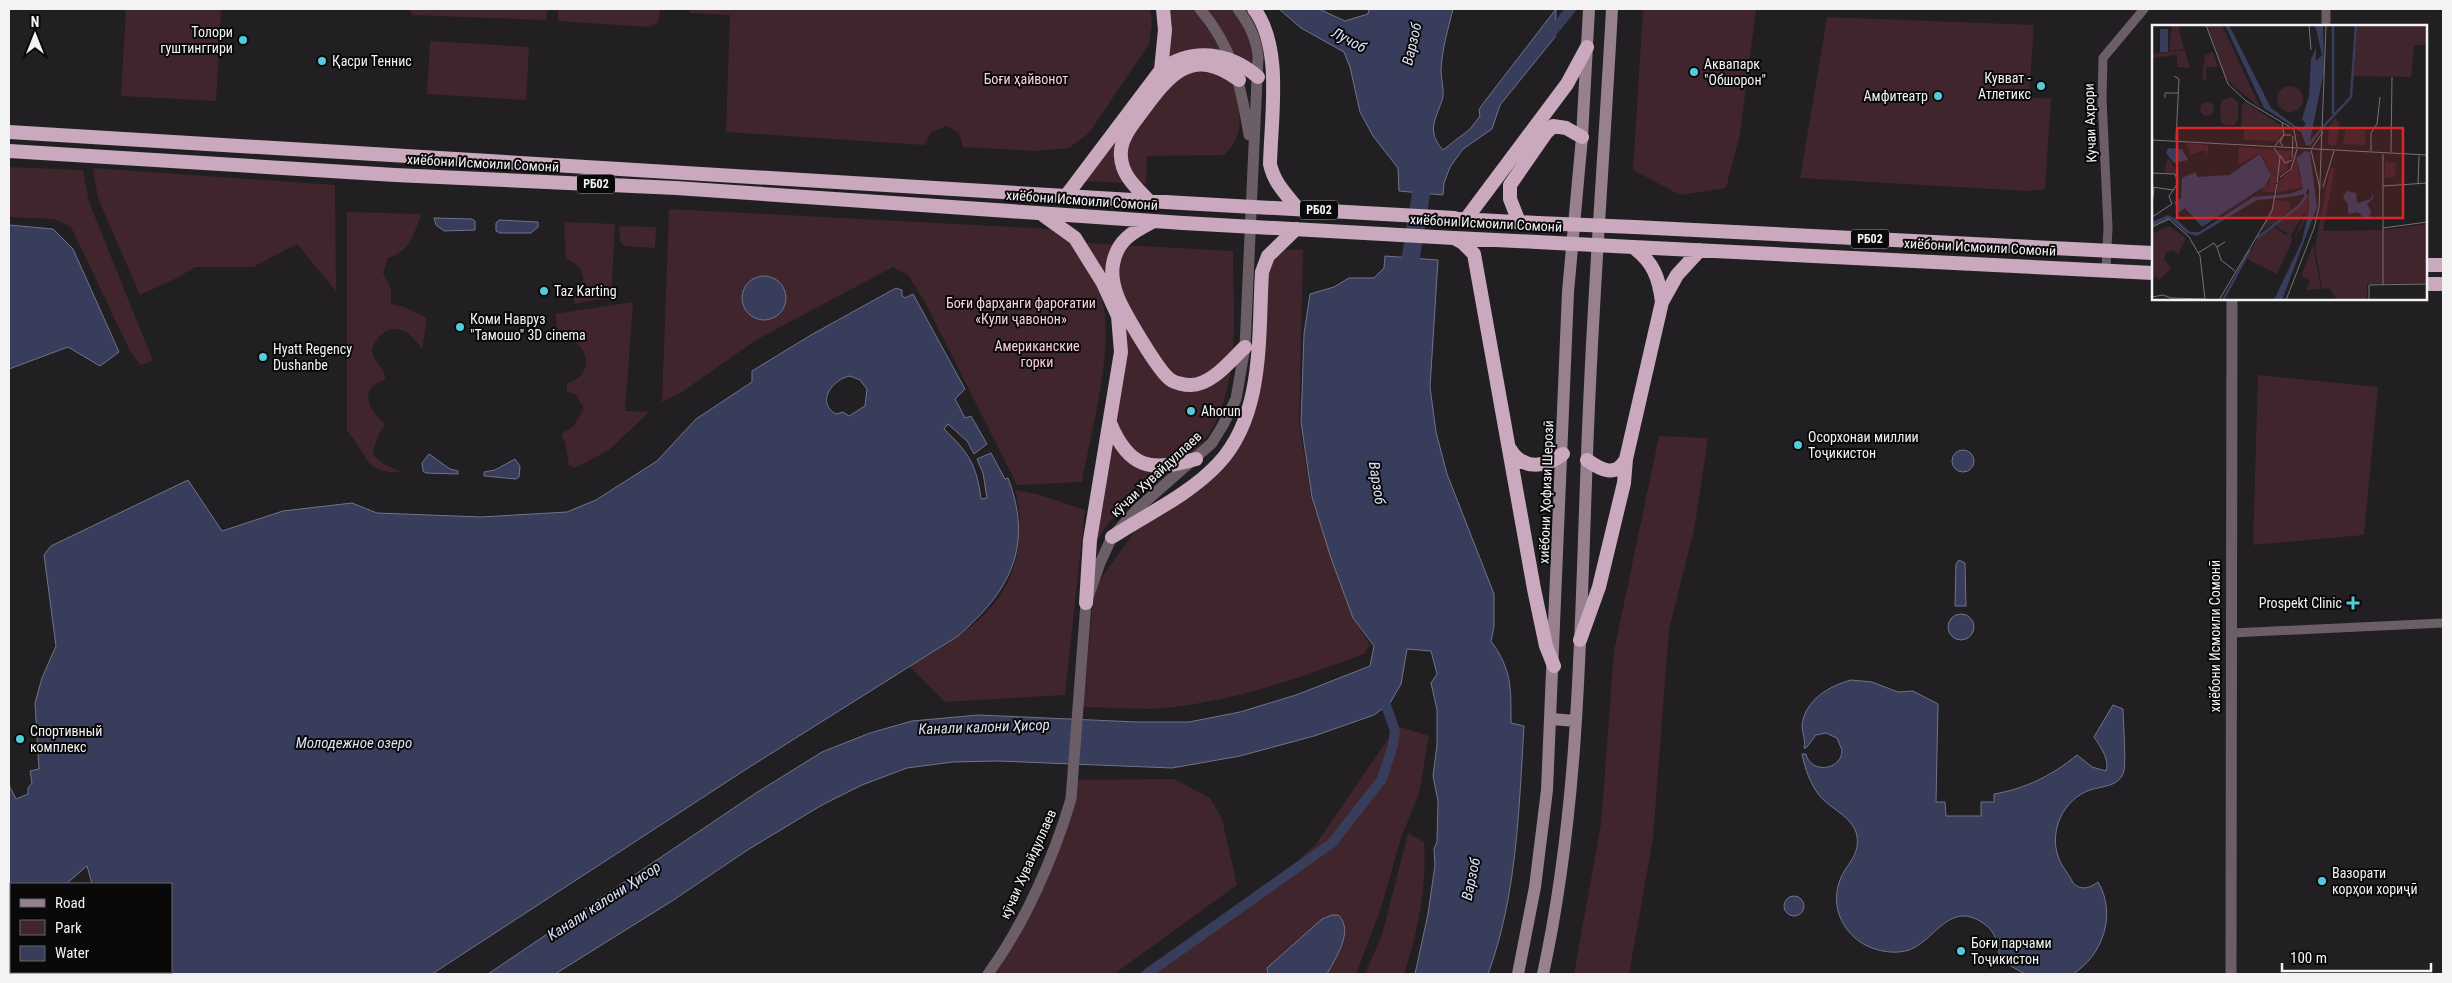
<svg xmlns="http://www.w3.org/2000/svg" width="2452" height="983" font-family="'Roboto Condensed',sans-serif">
<style>
.green{fill:#40252c}
.water{fill:#373d5b;stroke:#707489;fill-rule:evenodd}
.lines{fill:none;stroke-linecap:round;stroke-linejoin:round}
.canal{stroke:#373d5b;stroke-width:10}
.river{stroke:#373d5b;stroke-width:18}
.minor{stroke:#6c5e67;stroke-width:9}
.tertiary{stroke:#6c5e67;stroke-width:11}
.secondary{stroke:#98818f;stroke-width:12}
.trunk{stroke:#caa8bd;stroke-width:14}
.trunk-bridge{stroke:#caa8bd;stroke-width:14}
.poi-dot{fill:#53cbdb;stroke:#0a090a;stroke-width:2}
.labels{text-anchor:middle;dominant-baseline:central;stroke-width:4;stroke-linejoin:round;paint-order:stroke}
.shield{fill:#0a090a;stroke:#aeadae;stroke-width:1}
.shield-label{font-size:12px;font-weight:bold;fill:#f4f3f4}
.poi-label{font-size:14px;fill:#f4f3f4;stroke:#0a090a;text-anchor:start}
.park-label{font-size:14px;fill:#f9d0d9;stroke:#0a090a}
.street-label{font-size:14px;fill:#f4f3f4;stroke:#0a090a}
.water-label{font-size:15px;font-style:italic;fill:#dae0f7;stroke:#0a090a}
.inset-river{fill:none;stroke:#373d5b;stroke-width:2.5}
.inset-road{fill:none;stroke:#757475;stroke-width:1}
.view{fill:#d62828;fill-opacity:0.15;stroke:#d62828;stroke-width:2.5}
.inset-edge{fill:none;stroke:#f4f3f4;stroke-width:2.5}
</style>
<rect width="100%" height="100%" fill="#211f21"/>
<!-- green -->
<path class="green" d="M 126,9 L 221,9 L 216,101 L 121,96 Z
M 409,9 L 548,9 L 546,20 L 413,15 Z
M 558,9 L 660,9 L 658,23 L 649,27 L 558,21 Z
M 690,9 L 1150,9 L 1152,23 L 1149,44 L 1089,133 L 1069,148 L 1035,151 L 963,147 L 959,133 L 947,126 L 931,132 L 924,145 L 726,132 L 730,15 L 690,13 Z
M 1167,9 L 1194,9 L 1224,54 L 1169,59 Z
M 1207,9 L 1231,9 C 1247,24 1252,45 1252,67 L 1232,51 Z
M 1643,9 L 1756,9 L 1740,134 L 1726,188 L 1680,195 L 1633,170 Z
M 1827,17 L 2034,25 L 2029,97 L 2051,99 L 2045,189 L 2027,191 L 1800,178 Z
M 430,41 L 529,47 L 526,100 L 427,94 Z
M 1229,70 C 1238,98 1250,132 1224,155 L 1147,156 L 1146,184 L 1084,181 L 1167,74 Z
M 9,167 L 83,170 L 89,202 L 153,361 L 140,365 L 129,349 L 71,227 L 54,219 L 9,217 Z
M 93,168 L 335,185 L 336,291 L 297,244 L 253,267 L 195,267 L 179,277 L 140,295 L 98,198 Z
M 669,209 L 1070,230 C 1081,253 1096,275 1102,300 C 1115,347 1091,432 1082,482 L 1017,485 L 926,304 L 908,275 L 893,267 L 756,340 L 682,392 L 662,402 Z
M 347,212 L 421,214 C 415,233 409,252 388,258 L 383,273 L 391,289 L 391,304 L 405,307 L 427,318 L 422,349 C 411,333 395,319 378,338 C 375,342 372,346 372,352 C 374,363 386,368 385,380 C 357,388 369,411 385,424 L 377,437 L 373,453 C 379,464 393,469 404,472 C 362,475 368,453 347,431 Z
M 564,222 L 615,224 L 611,297 L 574,304 L 573,297 L 580,294 C 587,278 583,265 566,259 Z
M 619,226 L 656,227 L 655,248 L 624,246 L 620,241 Z
M 1085,243 L 1233,251 C 1233,308 1241,376 1213,427 C 1201,448 1181,465 1163,480 C 1130,506 1114,506 1094,548 L 1123,349 Z
M 1276,249 L 1303,250 L 1299,422 L 1311,497 L 1352,617 L 1370,645 L 1364,654 C 1302,677 1240,699 1174,707 C 1145,711 1112,707 1083,707 L 1094,588 L 1135,531 L 1219,465 L 1248,415 L 1264,272 Z
M 633,302 L 625,411 L 649,412 L 609,450 L 575,468 L 569,465 L 565,442 L 561,434 L 574,426 L 584,409 L 576,395 L 567,391 L 567,383 C 598,376 588,338 559,337 L 555,314 Z
M 2258,375 L 2378,387 L 2364,535 L 2253,545 Z
M 1659,436 L 1708,438 L 1695,525 L 1669,629 L 1653,838 L 1629,974 L 1574,974 L 1601,824 L 1614,651 Z
M 1015,490 L 1037,494 L 1085,510 L 1065,695 L 945,702 L 910,667 C 964,634 1016,606 1019,535 C 1020,519 1020,506 1015,490 Z
M 1397,726 L 1429,736 L 1419,793 L 1401,838 L 1381,908 L 1356,974 L 1137,974 L 1291,867 L 1316,844 Z
M 1174,779 L 1210,798 L 1222,819 L 1237,885 L 1114,974 L 996,974 L 1007,956 L 1076,780 Z
M 1408,833 L 1424,842 C 1427,887 1418,932 1404,974 L 1365,974 L 1382,935 Z"/>
<!-- water -->
<path class="water" d="M 1279,9 L 1319,9 L 1345,21 L 1368,14 L 1369,9 L 1453,9 C 1448,29 1442,49 1441,70 C 1441,78 1444,89 1443,97 C 1437,118 1425,130 1443,150 L 1470,129 L 1480,116 L 1479,110 L 1482,105 L 1556,9 L 1555,37 L 1500,105 L 1492,129 L 1463,149 L 1450,167 L 1444,183 L 1443,195 L 1399,191 L 1398,168 L 1373,136 L 1360,112 L 1350,67 L 1344,52 L 1301,28 Z
M 434,218 L 472,219 L 475,221 L 475,230 L 444,231 L 436,225 Z
M 499,220 L 538,222 L 538,227 L 531,233 L 500,233 L 496,231 L 496,223 Z
M 9,225 L 53,229 L 73,249 L 119,352 L 100,366 L 68,347 L 9,369 Z
M 1385,256 L 1438,260 L 1430,387 L 1436,432 L 1447,474 L 1494,594 L 1494,627 L 1491,641 C 1512,670 1511,688 1511,723 L 1524,726 C 1519,808 1517,896 1488,974 L 1415,974 L 1428,914 L 1435,865 L 1434,849 L 1437,842 L 1438,801 L 1433,776 L 1437,745 L 1437,710 L 1431,683 L 1437,674 L 1431,651 L 1407,649 L 1401,684 L 1390,703 L 1374,715 L 1314,736 L 1240,756 L 1172,768 L 998,761 L 953,762 L 907,768 L 862,785 L 822,805 L 749,849 L 672,901 L 555,974 L 488,974 L 756,793 L 822,752 L 870,733 L 912,721 L 978,715 L 1137,722 L 1189,722 L 1240,712 L 1296,695 L 1370,666 L 1374,646 L 1353,618 L 1331,558 L 1312,497 L 1301,422 L 1304,334 L 1310,294 L 1334,287 L 1349,278 L 1374,278 L 1384,268 Z
M742 298a22 22 0 1 1 44 0a22 22 0 1 1-44 0Z
M 896,288 L 902,290 L 902,296 L 905,298 L 913,294 L 965,389 L 955,399 L 965,418 L 971,416 L 987,444 L 974,454 L 967,441 L 948,424 L 944,429 C 968,452 977,465 981,499 L 987,498 L 983,473 L 977,459 L 991,453 L 1005,479 L 1008,478 C 1034,546 1010,591 958,636 L 748,768 L 432,974 L 173,974 L 169,972 L 171,972 L 171,884 L 92,884 L 87,866 L 66,884 L 11,884 L 11,910 L 9,906 L 9,785 L 16,799 L 28,794 L 28,788 L 32,783 L 30,771 L 39,769 L 35,703 L 42,678 L 56,646 L 44,555 L 51,546 L 188,480 L 222,531 L 283,511 L 352,503 L 377,513 L 481,517 L 567,512 L 596,500 L 657,461 L 696,419 L 752,382 L 752,371 L 811,335 ZM 850,376 L 860,380 L 867,389 L 865,406 L 849,416 L 843,412 L 836,414 C 815,402 833,379 850,376 Z
M1952 461a11 11 0 1 1 22 0a11 11 0 1 1-22 0Z
M 429,454 L 450,469 L 458,471 L 458,474 L 426,473 L 423,471 L 422,463 Z
M 515,459 L 520,466 L 519,477 L 516,479 L 484,476 L 484,472 L 495,470 Z
M 1959,560 L 1965,563 L 1966,606 L 1955,606 L 1956,564 Z
M1948 627a13 13 0 1 1 26 0a13 13 0 1 1-26 0Z
M 1851,680 L 1872,682 L 1898,692 L 1913,691 L 1938,704 L 1936,802 L 1945,802 L 1946,816 L 1981,816 L 1981,802 L 1994,802 L 1994,794 C 2025,789 2053,775 2077,755 L 2092,767 L 2106,771 C 2110,760 2100,746 2094,737 L 2113,705 L 2123,709 C 2123,721 2127,767 2123,774 C 2117,787 2102,786 2090,790 C 2064,799 2049,830 2058,856 C 2061,866 2069,874 2073,883 C 2081,891 2090,888 2098,882 C 2117,914 2103,955 2073,974 L 2025,974 L 2009,965 L 1999,956 C 1999,943 1995,931 1983,923 C 1949,900 1936,940 1909,950 C 1897,954 1883,952 1872,948 C 1845,938 1829,908 1840,880 C 1846,864 1860,856 1857,836 C 1853,816 1831,810 1819,795 C 1810,783 1805,769 1802,754 L 1806,754 C 1810,774 1842,771 1842,750 L 1837,738 L 1826,733 L 1816,735 L 1806,748 L 1804,748 C 1806,738 1802,734 1802,725 C 1805,700 1829,686 1851,680 Z
M1784 906a10 10 0 1 1 20 0a10 10 0 1 1-20 0Z
M 1332,915 L 1338,915 C 1355,930 1335,959 1327,974 L 1268,974 L 1267,968 L 1322,919 Z"/>
<g class="lines">
<!-- canal -->
<path class="canal" d="M 1548,37 L 1571,9
M 1147,974 L 1332,843 L 1382,779 L 1393,745 L 1395,731 L 1382,694"/>
<!-- river -->
<path class="river" d="M 1407,280 L 1422,188 L 1416,171"/>
<!-- minor -->
<path class="minor" d="M 2326,26 L 2326,9
M 2106,270 L 2108,227 L 2102,98 L 2103,58 L 2144,9
M 2232,633 L 2443,623"/>
<!-- tertiary -->
<path class="tertiary" d="M 1200,9 C 1233,48 1241,86 1249,135
M 988,974 C 1024,925 1054,857 1071,799 L 1086,603 L 1100,563 L 1112,537 L 1137,509 L 1212,443 L 1223,425 L 1236,399 L 1245,347 L 1258,57 C 1256,37 1249,24 1238,9
M 2231,974 L 2232,299"/>
<!-- secondary -->
<path class="secondary" d="M 1551,719 L 1576,721
M 1518,974 L 1535,887 L 1547,790 L 1568,292 L 1582,137 L 1589,9
M 1543,974 C 1580,804 1580,630 1587,456 C 1592,307 1604,158 1612,9"/>
<!-- trunk -->
<path class="trunk" d="M 1254,9 C 1283,47 1271,117 1270,164 C 1274,183 1286,194 1298,209
M 1161,70 L 1165,30 L 1163,9
M 9,132 L 1182,203
M 9,151 L 395,175 L 676,188 L 1183,223
M 1066,196 L 1161,70 C 1192,47 1229,52 1258,77
M 1149,201 C 1137,188 1122,176 1121,157 C 1119,140 1132,125 1141,113 C 1169,75 1192,45 1239,80
M 1043,215 L 1075,238 L 1103,283 L 1118,316 L 1121,352 L 1090,540 L 1086,603
M 1459,219 L 1538,223
M 1466,219 L 1567,84 L 1587,47
M 1152,222 C 1133,232 1117,240 1113,264 C 1111,275 1114,288 1118,298 C 1124,312 1159,373 1171,380 C 1175,383 1185,385 1190,385 C 1211,386 1231,360 1245,347
M 1519,222 L 1510,199 L 1510,185 L 1546,133 L 1553,126 L 1566,128 L 1582,137
M 1634,227 L 2153,253
M 1454,238 L 1463,243 L 1474,254 L 1534,589 L 1546,646 L 1554,666
M 1455,238 L 1537,242
M 1633,247 L 2153,273
M 1633,247 C 1653,262 1659,277 1662,302
M 2426,265 L 2443,265
M 2426,284 L 2443,284
M 1110,423 C 1129,469 1151,472 1196,459
M 1510,449 C 1522,470 1545,468 1563,454
M 1587,460 C 1601,470 1616,478 1626,459
M 1112,537 C 1147,514 1189,495 1218,464 C 1265,414 1258,335 1262,272 L 1268,256 L 1296,229
M 1580,640 L 1599,587 L 1624,483 L 1626,459 L 1662,302 L 1677,275 L 1700,250"/>
<!-- trunk-bridge -->
<path class="trunk-bridge" d="M 1182,203 L 1455,218
M 1183,223 L 1454,238
M 1538,223 L 1634,227
M 1537,242 L 1633,247"/>
</g>
<!-- markers -->
<g class="poi-dot">
<circle cx="243" cy="40" r="5"/>
<circle cx="322" cy="61" r="5"/>
<circle cx="1694" cy="72" r="5"/>
<circle cx="2041" cy="86" r="5"/>
<circle cx="1938" cy="96" r="5"/>
<circle cx="544" cy="291" r="5"/>
<circle cx="460" cy="327" r="5"/>
<circle cx="263" cy="357" r="5"/>
<circle cx="1191" cy="411" r="5"/>
<circle cx="1798" cy="445" r="5"/>
<path d="M2350.5 595.5h5v5h5v5h-5v5h-5v-5h-5v-5h5z"/>
<circle cx="20" cy="739" r="5"/>
<circle cx="2322" cy="881" r="5"/>
<circle cx="1961" cy="951" r="5"/>
</g>
<g class="labels">
<!-- shield labels -->
<g class="shield">
<rect x="577" y="174.5" width="38" height="19" rx="4"/>
<rect x="1300" y="200.5" width="38" height="19" rx="4"/>
<rect x="1851" y="229.5" width="38" height="19" rx="4"/>
</g>
<g class="shield-label">
<text x="596" y="184">РБ02</text>
<text x="1319" y="210">РБ02</text>
<text x="1870" y="239">РБ02</text>
</g>
<!-- poi labels -->
<g class="poi-label">
<text x="233" y="32" text-anchor="end">Толори<tspan x="233" dy="16">гуштинггири</tspan></text>
<text x="332" y="61">Қасри Теннис</text>
<text x="1704" y="64">Аквапарк<tspan x="1704" dy="16">"Обшорон"</tspan></text>
<text x="2031" y="78" text-anchor="end">Кувват -<tspan x="2031" dy="16">Атлетикс</tspan></text>
<text x="1928" y="96" text-anchor="end">Aмфитеатр</text>
<text x="554" y="291">Taz Karting</text>
<text x="470" y="319">Коми Навруз<tspan x="470" dy="16">"Тамошо" 3D cinema</tspan></text>
<text x="273" y="349">Hyatt Regency<tspan x="273" dy="16">Dushanbe</tspan></text>
<text x="1201" y="411">Ahorun</text>
<text x="1808" y="437">Осорхонаи миллии<tspan x="1808" dy="16">Тоҷикистон</tspan></text>
<text x="2342" y="603" text-anchor="end">Prospekt Clinic</text>
<text x="30" y="731">Спортивный<tspan x="30" dy="16">комплекс</tspan></text>
<text x="2332" y="873">Вазорати<tspan x="2332" dy="16">корҳои хориҷӣ</tspan></text>
<text x="1971" y="943">Боғи парчами<tspan x="1971" dy="16">Тоҷикистон</tspan></text>
</g>
<!-- park labels -->
<g class="park-label">
<text x="1026" y="79">Боғи ҳайвонот</text>
<text x="1021" y="303">Боғи фарҳанги фароғатии<tspan x="1021" dy="16">«Кули ҷавонон»</tspan></text>
<text x="1037" y="346">Американские<tspan x="1037" dy="16">горки</tspan></text>
</g>
<!-- street labels -->
<g class="street-label">
<text transform="translate(2090 123) rotate(-92)">Кучаи Ахрори</text>
<text transform="translate(483 163) rotate(3)">хиёбони Исмоили Сомонӣ</text>
<text transform="translate(1082 200) rotate(4)">хиёбони Исмоили Сомонӣ</text>
<text transform="translate(1486 223) rotate(3)">хиёбони Исмоили Сомонӣ</text>
<text transform="translate(1980 247) rotate(3)">хиёбони Исмоили Сомонӣ</text>
<text transform="translate(1156 474) rotate(-43)">кӯчаи Хувайдуллаев</text>
<text transform="translate(1546 492) rotate(-88)">хиёбони Ҳофизи Шерозӣ</text>
<text transform="translate(2215 636) rotate(-90)">хиёбони Исмоили Сомонӣ</text>
<text transform="translate(1028 864) rotate(-66)">кӯчаи Хувайдуллаев</text>
</g>
<!-- water labels -->
<g class="water-label">
<text transform="translate(1349 40) rotate(28)">Лучоб</text>
<text transform="translate(1412 44) rotate(-77)">Варзоб</text>
<text transform="translate(1377 483) rotate(81)">Варзоб</text>
<text transform="translate(984 727) rotate(-2)">Канали калони Ҳисор</text>
<text x="354" y="743">Молодежное озеро</text>
<text transform="translate(1471 879) rotate(-78)">Варзоб</text>
<text transform="translate(604 901) rotate(-33)">Канали калони Ҳисор</text>
</g>
</g>
<!-- overview -->
<g transform="translate(2152 25)">
<rect width="275" height="275" fill="#211f21"/>
<path d="M 20,0 L 26,0 L 32,24 L 17,26 ZM 55,0 L 70,0 L 109,84 L 74,54 ZM 205,0 L 275,0 L 275,20 L 262,20 L 259,52 L 201,51 ZM 33,25 L 38,43 L 25,42 L 25,30 L 0,33 L 0,29 ZM 61,27 L 66,42 L 54,42 L 54,55 L 50,54 L 53,30 ZM125 74a13 13 0 1 1 26 0a13 13 0 1 1-26 0ZM 79,72 L 86,77 L 86,95 L 82,100 L 74,101 L 69,97 L 68,82 L 70,75 ZM 93,77 L 130,101 L 131,107 L 124,116 L 92,115 L 92,104 L 89,104 L 90,80 ZM48 84a7 7 0 1 1 14 0a7 7 0 1 1-14 0ZM 183,93 L 188,98 L 184,120 L 180,121 L 176,118 L 177,100 ZM 194,104 L 213,105 L 214,120 L 191,119 ZM 34,118 L 56,120 L 56,130 L 52,125 L 38,130 ZM 87,122 L 139,126 L 136,144 L 128,150 L 120,148 L 125,150 L 123,167 L 112,167 L 109,164 L 117,158 L 119,149 L 109,128 L 86,140 ZM 145,126 L 146,148 L 152,162 L 125,168 L 126,157 L 138,146 ZM 16,132 L 25,147 L 22,148 L 12,147 ZM 233,137 L 244,138 L 243,152 L 233,153 ZM 178,143 L 183,143 L 171,206 L 233,205 L 275,199 L 275,258 L 215,259 L 215,275 L 185,275 L 177,263 L 170,264 L 163,222 ZM 154,170 L 157,171 L 156,185 L 151,201 L 142,214 L 153,189 L 153,186 L 139,210 L 140,216 L 125,249 L 99,236 L 95,233 L 105,214 L 121,201 L 132,209 L 138,210 L 120,199 L 108,206 L 124,175 L 137,176 L 139,184 L 122,198 L 144,183 ZM 17,201 L 34,213 L 26,230 L 22,225 L 14,228 L 12,234 L 19,244 L 7,255 L 4,251 L 0,253 L 0,246 L 4,250 L 0,244 L 0,209 ZM 161,220 L 169,264 L 154,265 L 158,256 L 149,251 Z" fill="#40252c"/>
<path d="M 73,0 L 77,0 L 119,83 L 149,105 L 154,99 L 150,94 L 157,71 L 159,34 L 164,23 L 164,36 L 170,30 L 163,0 L 171,0 L 172,46 L 158,116 L 169,103 L 169,106 L 158,121 L 154,120 L 149,107 L 112,83 ZM 8,4 L 16,4 L 16,27 L 8,27 ZM 16,123 L 30,124 L 36,135 L 22,138 L 14,128 ZM 153,126 L 158,127 L 165,182 L 130,275 L 122,275 L 150,216 L 157,184 L 157,163 L 152,169 L 139,172 L 105,175 L 45,211 L 34,208 L 19,194 L 0,201 L 0,197 L 16,190 L 23,193 L 38,207 L 47,207 L 101,172 L 137,169 L 151,164 L 145,133 ZM 108,129 L 119,150 L 113,161 L 50,202 L 33,183 L 27,188 L 22,177 L 29,173 L 30,153 L 43,147 L 46,152 L 77,150 ZM 194,166 L 204,168 L 205,178 L 219,174 L 221,168 L 221,174 L 215,179 L 219,186 L 218,192 L 212,193 L 206,187 L 196,189 L 196,180 L 191,172 Z" fill="#373d5b"/>
<path class="inset-river" d="M 181,0 L 181,89M 171,102 L 199,72 L 204,0M 105,213 L 148,180 L 154,171 L 152,166M 71,275 L 98,225"/>
<path class="inset-road" d="M 54,0 L 76,59 L 94,76 L 138,102M 157,0 L 159,25M 22,51 L 27,54 L 24,115M 13,73 L 13,68 L 26,68M 137,102 L 142,105 L 145,122M 0,115 L 275,130M 123,121 L 132,109 L 130,98M 131,121 L 128,117 L 132,110 L 139,110M 122,123 L 128,132 L 125,158M 160,123 L 171,107M 159,125 L 168,164M 219,126 L 219,108 L 225,99 L 228,72M 239,127 L 240,52M 128,130 L 133,138 L 140,135M 140,133 L 141,111M 0,148 L 23,149 L 26,158 L 17,171 L 20,179 L 0,192M 128,152 L 139,144 L 145,124M 266,159 L 267,131M 231,161 L 275,158M 0,162 L 21,165M 171,162 L 182,126M 0,179 L 2,163M 0,202 L 17,194 L 37,212 L 48,231 L 53,274M 231,203 L 275,197M 73,217 L 65,222 L 69,235 L 83,246M 46,228 L 62,218 L 65,222M 231,260 L 231,129M 0,272 L 11,270 L 19,273 L 52,274M 67,275 L 120,186 L 125,159M 134,275 L 162,203 L 167,182 L 174,0M 217,275 L 217,260 L 275,259"/>
<path class="view" d="M 25,103 L 251,103 L 251,193 L 25,193 Z"/>
<rect width="275" height="275" class="inset-edge"/>
</g>
<!-- border -->
<rect width="2452" height="983" fill="none" stroke="#f4f3f4" stroke-width="20"/>
<!-- legend -->
<rect x="10" y="883" width="162" height="90" fill="#0a090a" stroke="#686768"/>
<rect x="20" y="899" width="25" height="8" fill="#98818f" stroke="#686768"/>
<text x="55" y="908" font-size="15" fill="#f4f3f4">Road</text>
<rect x="20" y="920" width="25" height="15" fill="#40252c" stroke="#686768"/>
<text x="55" y="933" font-size="15" fill="#f4f3f4">Park</text>
<rect x="20" y="946" width="25" height="15" fill="#373d5b" stroke="#686768"/>
<text x="55" y="958" font-size="15" fill="#f4f3f4">Water</text>
<!-- north arrow -->
<g transform="translate(35 35)" stroke="#0a090a" stroke-width="4" paint-order="stroke">
<path d="M0-4L9 19L0 12L-9 19Z" fill="#f4f3f4"/>
<text y="-8" font-size="14" font-weight="bold" text-anchor="middle" fill="#f4f3f4">N</text>
</g>
<!-- scale -->
<path d="M2282 963v8h149v-8" fill="none" stroke="#f4f3f4" stroke-width="2.5"/>
<text x="2290" y="963" font-size="15" fill="#f4f3f4" stroke="#0a090a" stroke-width="4" paint-order="stroke">100 m</text>
</svg>
